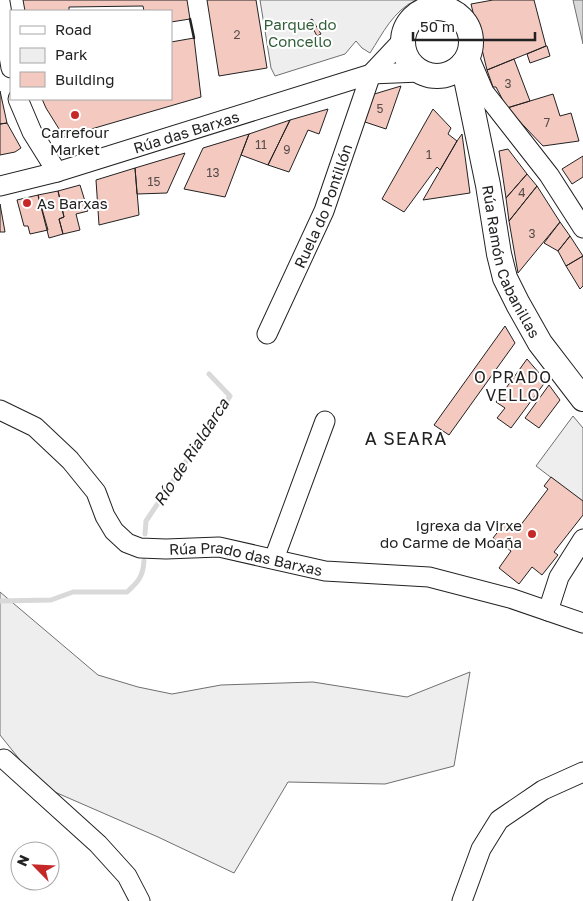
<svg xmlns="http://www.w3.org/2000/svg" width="583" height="901" font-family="'Golos Text',sans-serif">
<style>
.green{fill:#eee;stroke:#6f6f6f}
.water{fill:#d9d9d9;stroke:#6f6f6f}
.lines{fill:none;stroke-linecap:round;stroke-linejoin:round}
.stream{stroke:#d9d9d9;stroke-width:5}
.building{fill:#f3c9c0;stroke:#222}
.minor-casing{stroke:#222;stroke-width:21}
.major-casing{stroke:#222;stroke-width:26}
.minor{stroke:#fff;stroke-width:19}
.major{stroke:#fff;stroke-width:24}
.wall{stroke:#222;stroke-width:2.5}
.poi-dot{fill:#c62828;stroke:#fff;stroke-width:2}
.labels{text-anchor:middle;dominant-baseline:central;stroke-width:4;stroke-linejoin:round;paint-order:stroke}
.number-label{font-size:12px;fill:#564c4a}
.park-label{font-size:15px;fill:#2f5e38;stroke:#fff}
.poi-label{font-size:15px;fill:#222;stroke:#fff}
.street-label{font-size:15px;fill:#222;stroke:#fff}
.neighbourhood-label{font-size:16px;letter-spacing:1px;fill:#222;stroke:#fff}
.water-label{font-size:16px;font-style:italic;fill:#222;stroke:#fff}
.quarter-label{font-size:18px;letter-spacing:1px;fill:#222;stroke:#fff}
</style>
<rect width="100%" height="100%" fill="#fff"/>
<!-- green -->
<path class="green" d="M 260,0 L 416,0 C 393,11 383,33 370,53 L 362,48 L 356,41 L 345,54 L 275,76 L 271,68 Z
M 573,416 L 583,428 L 583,502 L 536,466 Z
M 0,592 L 98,675 L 138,687 L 172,694 L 221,685 L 313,682 L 407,697 L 470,672 L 454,766 L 385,784 L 288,782 L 234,873 L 158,837 L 41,786 L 0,735 Z"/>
<!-- water -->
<path class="water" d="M 573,0 L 583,0 L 583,44 Z"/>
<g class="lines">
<!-- stream -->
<path class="stream" d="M 145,534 L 146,521 L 230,396 L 209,374
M 0,601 L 51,600 L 73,592 L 127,592 C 138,582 143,577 144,561"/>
</g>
<!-- building -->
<path class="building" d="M 23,0 L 187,0 L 190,19 L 171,22 L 171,11 L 144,11 L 143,6 L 69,7 L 69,11 L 25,11 Z
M 207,0 L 256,0 L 267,68 L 219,76 Z
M 493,0 L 534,0 L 546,46 L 487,70 L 471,4 Z
M 312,19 L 321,34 L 317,36 L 309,21 Z
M 194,38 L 201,97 L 64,137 L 46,108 L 42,99 L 171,99 L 171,42 Z
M 546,46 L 547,46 L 550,56 L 530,63 L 527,54 Z
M 514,59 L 530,101 L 507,108 L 496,87 L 493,87 L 487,70 Z
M 401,86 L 386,129 L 362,121 L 371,95 Z
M 0,91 L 7,123 L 0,124 Z
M 553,94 L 560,116 L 571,113 L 579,141 L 543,146 L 507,108 Z
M 328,109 L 319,134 L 308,130 L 289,172 L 268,165 L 290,120 Z
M 433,109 L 451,128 L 448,134 L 457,141 L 440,170 L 437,167 L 404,212 L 382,199 Z
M 290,120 L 268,165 L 241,155 L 249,134 Z
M 7,123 L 21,148 L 15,152 L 0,155 L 0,124 Z
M 249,134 L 225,197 L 184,189 L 203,148 Z
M 462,134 L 470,193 L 423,200 L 457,141 Z
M 508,149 L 527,174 L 506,198 L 499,151 Z
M 185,153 L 167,193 L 137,194 L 135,168 Z
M 583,156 L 583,177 L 572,184 L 562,169 Z
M 135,168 L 139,215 L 99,225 L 96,180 Z
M 527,174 L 537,186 L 509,221 L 506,198 Z
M 80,185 L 88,211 L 76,214 L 80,230 L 63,234 L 59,219 L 64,217 L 58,191 Z
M 537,186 L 560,222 L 518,273 L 509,221 Z
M 58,191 L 64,217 L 59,219 L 63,234 L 49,238 L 38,195 Z
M 38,195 L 48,230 L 30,234 L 28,226 L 24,226 L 17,200 Z
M 0,204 L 5,232 L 0,232 Z
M 560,222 L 570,236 L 558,251 L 544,243 Z
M 570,236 L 583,256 L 566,266 L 558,251 Z
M 583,256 L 583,286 L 580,289 L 566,266 Z
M 505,326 L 515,343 L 449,435 L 434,425 Z
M 527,359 L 546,381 L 511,428 L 497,418 L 505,408 L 496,402 Z
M 549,385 L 560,400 L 539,428 L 525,418 Z
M 551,477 L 583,501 L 583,515 L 554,552 L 558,555 L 542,575 L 532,567 L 519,584 L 499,568 L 511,551 L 493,538 L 504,524 L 512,530 L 517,524 L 520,526 L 548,489 L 544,486 Z"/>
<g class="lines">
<!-- minor casing -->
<g class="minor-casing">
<g id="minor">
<path d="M 0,2 L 11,68"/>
<path d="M 469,57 L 484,92 L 549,175 L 583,228"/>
<path d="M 18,99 L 32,132 L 57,172"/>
<path id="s1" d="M 0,186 L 57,172 L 371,74 L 420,72"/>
<path id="s2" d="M 267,334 L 324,211 L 371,74 L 402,41"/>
<path id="s3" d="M 0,410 L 35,427 L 70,460 L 96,492 L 105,516 L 114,531 L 127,543 L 140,548 L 166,549 L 219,547 L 325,571 L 429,577 L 510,598 L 583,623"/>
<path d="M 274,559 L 325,421"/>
<path d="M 548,611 L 559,577 L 583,539"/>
<path d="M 4,759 L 98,844 L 127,876 L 140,901"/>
<path d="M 462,901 L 481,849 L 499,820 L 543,790 L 583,772"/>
</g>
</g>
<!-- major casing -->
<g class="major-casing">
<g id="major">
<circle cx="437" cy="42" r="34"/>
<path id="s4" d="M 463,64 L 488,185 L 499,254 L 505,278 L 518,304 L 540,343 L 583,399"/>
</g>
</g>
<!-- minor -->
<use href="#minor" class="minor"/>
<!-- major -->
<use href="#major" class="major"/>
<!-- wall -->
<path class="wall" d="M 190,19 L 194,38"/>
</g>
<!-- markers -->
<g class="poi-dot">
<circle cx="75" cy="115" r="5"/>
<circle cx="27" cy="203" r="5"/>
<circle cx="532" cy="534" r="5"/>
</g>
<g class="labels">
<!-- number labels -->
<g class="number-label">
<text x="237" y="34">2</text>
<text x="508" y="83">3</text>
<text x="380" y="108">5</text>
<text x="547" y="122">7</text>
<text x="261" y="144">11</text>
<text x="287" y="149">9</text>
<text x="429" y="154">1</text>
<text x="213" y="172">13</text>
<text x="154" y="181">15</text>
<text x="522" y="192">4</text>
<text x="532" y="233">3</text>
</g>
<!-- park labels -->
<g class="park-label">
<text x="300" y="24">Parque do<tspan x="300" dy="17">Concello</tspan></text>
</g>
<!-- poi labels -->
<g class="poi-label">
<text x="75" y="132">Carrefour<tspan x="75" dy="17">Market</tspan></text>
<text x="37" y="203" text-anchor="start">As Barxas</text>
<text x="522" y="525" text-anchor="end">Igrexa da Virxe<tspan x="522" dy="17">do Carme de Moaña</tspan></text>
</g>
<!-- street labels -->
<g class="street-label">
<text stroke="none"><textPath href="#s1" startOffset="194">Rúa das Barxas</textPath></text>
<text stroke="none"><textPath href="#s2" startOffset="140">Ruela do Pontillón</textPath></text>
<text stroke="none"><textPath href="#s4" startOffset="204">Rúa Ramón Cabanillas</textPath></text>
<text stroke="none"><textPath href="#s3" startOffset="310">Rúa Prado das Barxas</textPath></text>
</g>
<!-- neighbourhood labels -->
<g class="neighbourhood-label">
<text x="513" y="377">O PRADO<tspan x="513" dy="18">VELLO</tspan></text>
</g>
<!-- water labels -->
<g class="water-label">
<text transform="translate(191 452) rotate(-57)">Río de Rialdarca</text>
</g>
<!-- quarter labels -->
<g class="quarter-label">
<text x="406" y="438">A SEARA</text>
</g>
</g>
<!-- legend -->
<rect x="10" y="10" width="162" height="90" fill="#ffffff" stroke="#a7a7a7"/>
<rect x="20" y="26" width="25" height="8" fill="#ffffff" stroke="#a7a7a7"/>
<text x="55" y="35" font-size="15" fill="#222222">Road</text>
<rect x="20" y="48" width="25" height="15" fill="#eeeeee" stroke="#a7a7a7"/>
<text x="55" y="60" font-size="15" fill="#222222">Park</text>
<rect x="20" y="72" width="25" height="15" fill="#f3c9c0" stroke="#a7a7a7"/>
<text x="55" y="85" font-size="15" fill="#222222">Building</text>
<!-- north arrow -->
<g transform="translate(35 866) rotate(294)"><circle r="24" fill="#ffffff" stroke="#a7a7a7"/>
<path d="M0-4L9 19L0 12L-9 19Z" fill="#c62828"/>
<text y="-8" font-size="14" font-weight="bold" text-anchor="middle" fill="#222222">N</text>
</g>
<!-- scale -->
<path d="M413 32v8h122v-8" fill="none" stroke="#222222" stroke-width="2.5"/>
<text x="420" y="32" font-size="15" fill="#222222" stroke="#ffffff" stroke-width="4" paint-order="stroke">50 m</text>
</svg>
